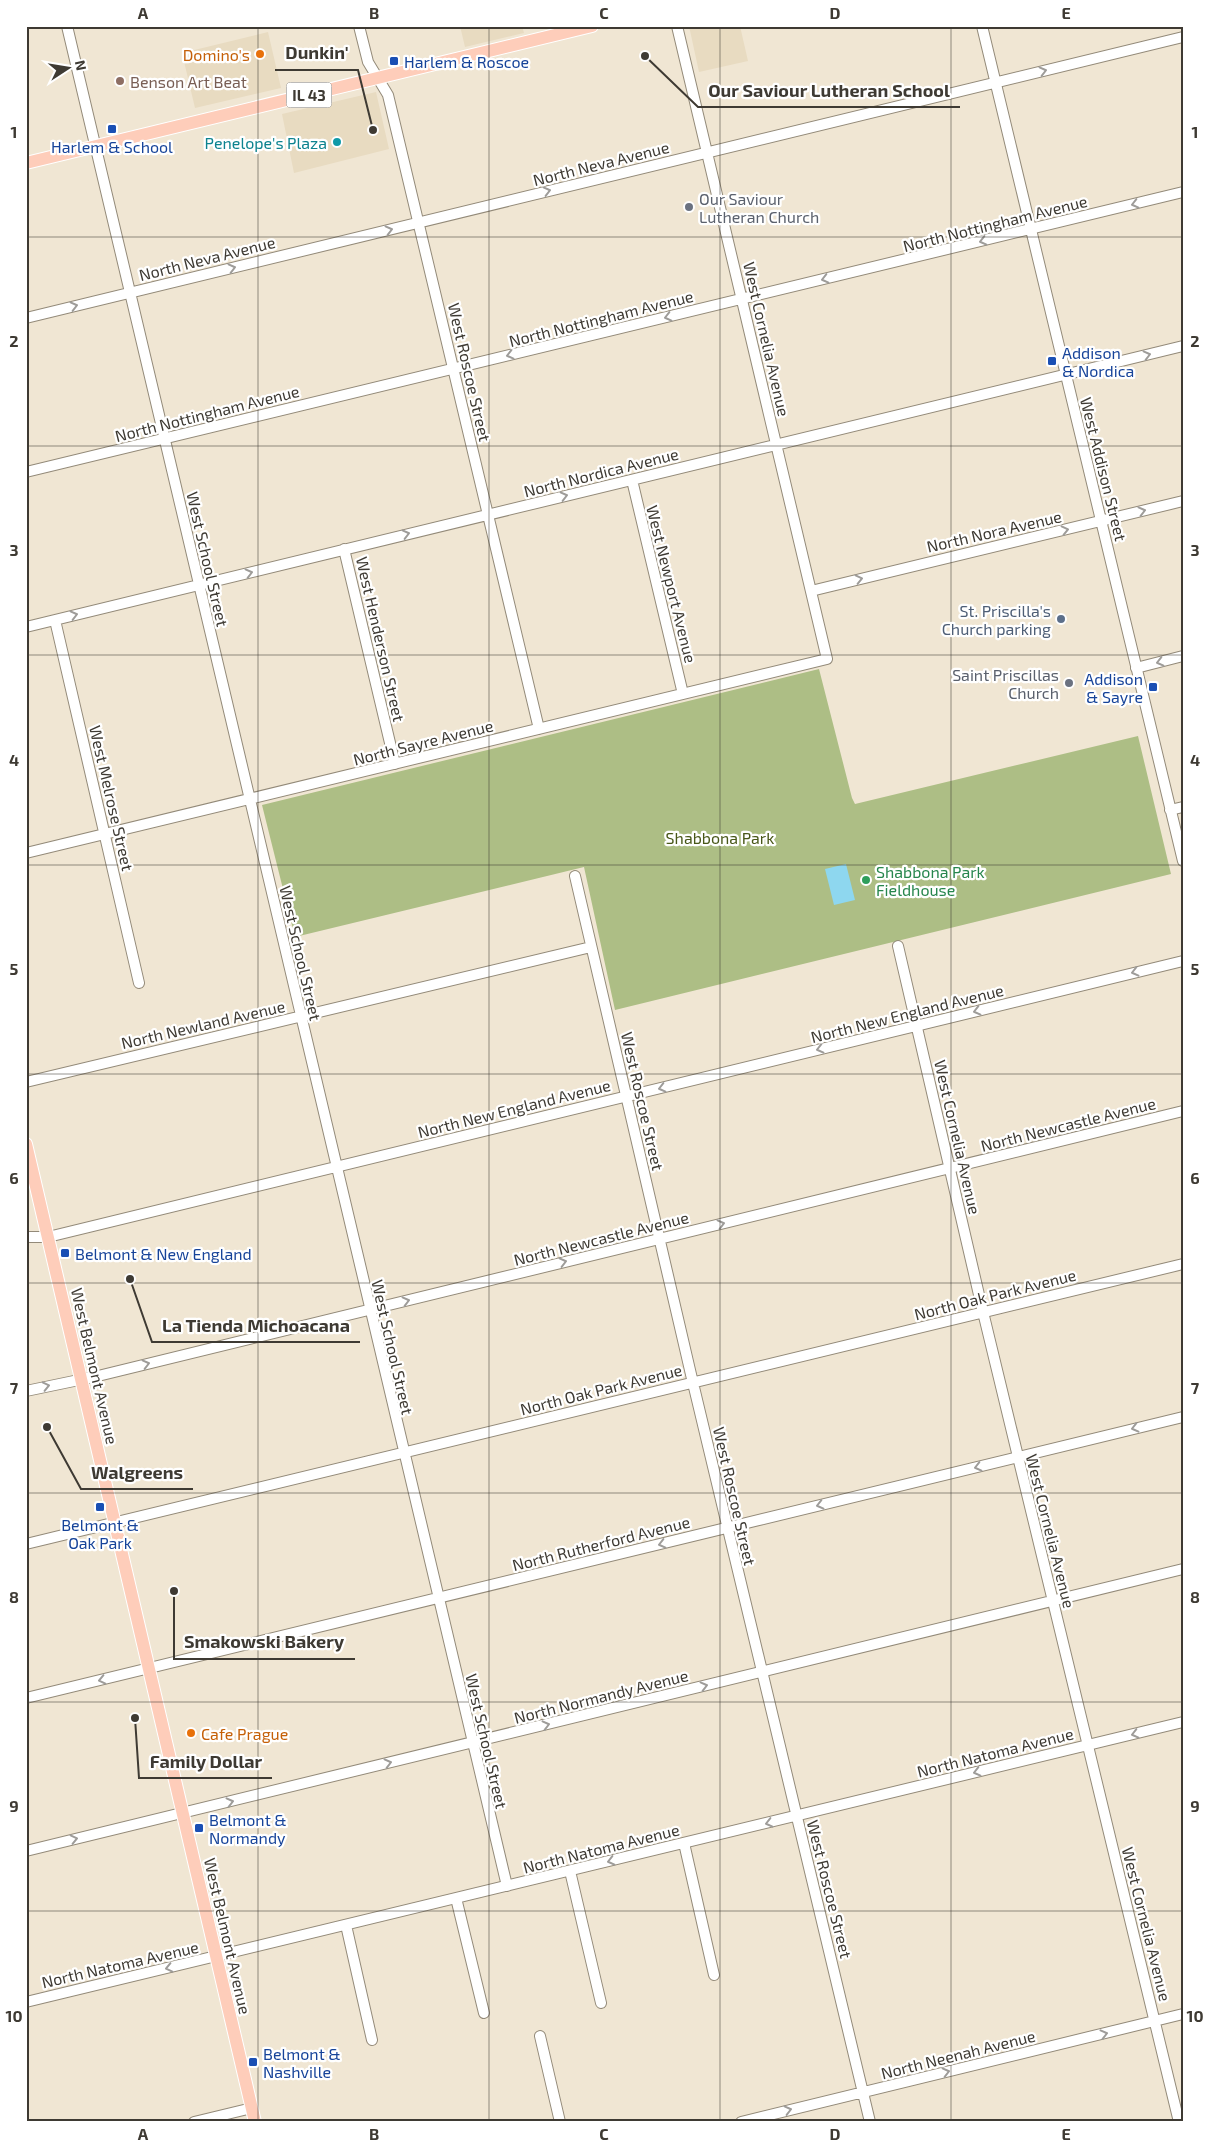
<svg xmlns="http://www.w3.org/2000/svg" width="1209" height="2148" font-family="'Exo 2',sans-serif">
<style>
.built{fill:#e8dbc1}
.green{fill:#adbe85}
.water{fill:#8ed7ef}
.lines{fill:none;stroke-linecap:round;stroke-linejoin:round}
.minor-casing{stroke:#938a79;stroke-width:12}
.major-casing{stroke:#fff;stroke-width:14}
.minor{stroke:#fff;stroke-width:10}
.major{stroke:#fecdba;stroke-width:12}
.oneway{stroke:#9e9c99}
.grid{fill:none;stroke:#3e3a33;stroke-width:1;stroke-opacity:0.55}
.food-dot{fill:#e8710a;stroke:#fff;stroke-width:2}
.transit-dot{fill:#1a4fb4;stroke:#fff;stroke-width:2}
.education-dot{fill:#8d6e63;stroke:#fff;stroke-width:2}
.culture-dot{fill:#0f9aa8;stroke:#fff;stroke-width:2}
.worship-dot{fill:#6b7280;stroke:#fff;stroke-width:2}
.service-dot{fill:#5c6f8a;stroke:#fff;stroke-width:2}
.leisure-dot{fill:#2e9e5b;stroke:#fff;stroke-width:2}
.labels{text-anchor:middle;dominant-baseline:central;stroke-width:4.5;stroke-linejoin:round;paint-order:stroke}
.shield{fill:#fff;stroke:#787570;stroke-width:1}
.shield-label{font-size:15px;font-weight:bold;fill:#3e3a33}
.food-label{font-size:16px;fill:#c56008;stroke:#fff;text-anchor:end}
.transit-label{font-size:16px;fill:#164399;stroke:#fff;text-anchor:start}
.education-label{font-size:16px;fill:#785e54;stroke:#fff;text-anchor:start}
.culture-label{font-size:16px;fill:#0d838f;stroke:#fff;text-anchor:end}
.street-label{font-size:16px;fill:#3e3a33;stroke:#fff}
.worship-label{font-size:16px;fill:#5b616d;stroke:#fff;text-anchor:start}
.service-label{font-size:16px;fill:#4e5e75;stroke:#fff;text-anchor:end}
.park-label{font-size:16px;fill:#485718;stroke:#fff}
.leisure-label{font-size:16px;fill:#27864d;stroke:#fff;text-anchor:start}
.leader{fill:none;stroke:#3e3a33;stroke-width:2}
.callout-dot{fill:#3e3a33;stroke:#fff;stroke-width:2}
.callout-label{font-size:18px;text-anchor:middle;font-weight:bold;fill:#3e3a33;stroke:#fff;stroke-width:4.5;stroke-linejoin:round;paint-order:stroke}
.neatline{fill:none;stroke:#3e3a33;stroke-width:2}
.grid-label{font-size:16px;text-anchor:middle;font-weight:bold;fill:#3e3a33}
</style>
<rect width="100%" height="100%" fill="#f0e6d3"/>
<!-- built -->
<path class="built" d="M 460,26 L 522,26 L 524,33 L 465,47 Z
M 689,26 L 740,26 L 748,61 L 699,72 Z
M 268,32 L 281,88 L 195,108 L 182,53 Z
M 376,92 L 389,149 L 294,173 L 282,114 Z"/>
<!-- green -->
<path class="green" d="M 819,669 L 852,798 L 855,804 L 1138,736 L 1171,874 L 615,1010 L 584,867 L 295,937 L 262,805 Z"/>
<!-- water -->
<path class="water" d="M 846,864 L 855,900 L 834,905 L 825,869 Z"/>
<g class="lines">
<!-- minor casing -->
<g class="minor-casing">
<path id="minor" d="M 67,26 L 507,1886
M 359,26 L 368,62 L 388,95 L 539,729
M 982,26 L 1183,861
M 26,318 L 1183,37
M 26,472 L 1183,192
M 632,480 L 683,694
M 344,549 L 395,764
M 811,591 L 1183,501
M 55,620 L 139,983
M 26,627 L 1183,346
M 1136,668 L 1183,656
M 1170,810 L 1183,807
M 26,853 L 827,659 L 677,26
M 575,876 L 693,1383 L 870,2122
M 898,946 L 983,1312 L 1179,2122
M 26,1082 L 591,947
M 26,1237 L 48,1237 L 1183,961
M 26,1391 L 98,1376 L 1183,1111
M 26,1544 L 1183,1264
M 26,1698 L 1183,1417
M 684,1843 L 714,1975
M 26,1851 L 1183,1569
M 570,1871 L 601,2003
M 456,1898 L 484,2013
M 346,1925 L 372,2040
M 26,2002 L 1183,1722
M 540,2036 L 560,2122
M 194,2122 L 252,2108
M 741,2122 L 1183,2014"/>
</g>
<!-- major casing -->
<g class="major-casing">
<path id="major" d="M 26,163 L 592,26
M 26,1144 L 255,2122"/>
</g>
<!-- minor -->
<use href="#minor" class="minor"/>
<!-- major -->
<use href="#major" class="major"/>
</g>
<!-- one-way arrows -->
<defs><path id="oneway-chevron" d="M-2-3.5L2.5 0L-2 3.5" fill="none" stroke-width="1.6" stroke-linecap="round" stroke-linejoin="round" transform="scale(1.25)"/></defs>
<g class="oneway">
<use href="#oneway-chevron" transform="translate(1043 71) rotate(-14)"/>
<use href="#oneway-chevron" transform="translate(547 191) rotate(-14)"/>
<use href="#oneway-chevron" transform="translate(1135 204) rotate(166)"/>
<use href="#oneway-chevron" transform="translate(389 230) rotate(-14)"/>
<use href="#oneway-chevron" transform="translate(983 241) rotate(166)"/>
<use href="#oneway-chevron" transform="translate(232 268) rotate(-14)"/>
<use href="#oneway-chevron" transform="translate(825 279) rotate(166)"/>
<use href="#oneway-chevron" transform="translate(74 306) rotate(-14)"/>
<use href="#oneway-chevron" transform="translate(668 317) rotate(166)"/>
<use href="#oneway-chevron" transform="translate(510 355) rotate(166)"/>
<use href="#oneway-chevron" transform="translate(1147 355) rotate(-14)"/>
<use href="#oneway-chevron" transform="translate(564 496) rotate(-14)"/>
<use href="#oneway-chevron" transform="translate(1142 511) rotate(-14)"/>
<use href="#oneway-chevron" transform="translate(1065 530) rotate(-13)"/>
<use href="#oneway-chevron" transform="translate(406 534) rotate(-14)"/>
<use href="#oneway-chevron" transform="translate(249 573) rotate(-14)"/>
<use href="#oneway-chevron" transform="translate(859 579) rotate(-13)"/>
<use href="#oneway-chevron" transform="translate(74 615) rotate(-14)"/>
<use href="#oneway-chevron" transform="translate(1160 662) rotate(166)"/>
<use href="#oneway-chevron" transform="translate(1135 972) rotate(166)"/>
<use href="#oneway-chevron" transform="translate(977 1011) rotate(166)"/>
<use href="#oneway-chevron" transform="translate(820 1049) rotate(166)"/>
<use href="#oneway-chevron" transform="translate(662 1088) rotate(166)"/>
<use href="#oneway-chevron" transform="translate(721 1224) rotate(-14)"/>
<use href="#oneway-chevron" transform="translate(563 1262) rotate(-14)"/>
<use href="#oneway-chevron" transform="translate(406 1301) rotate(-14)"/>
<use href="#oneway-chevron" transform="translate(146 1364) rotate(-14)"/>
<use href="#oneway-chevron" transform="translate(46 1386) rotate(-13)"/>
<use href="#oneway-chevron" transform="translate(1135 1428) rotate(166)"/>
<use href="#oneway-chevron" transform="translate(978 1467) rotate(166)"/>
<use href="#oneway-chevron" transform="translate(820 1505) rotate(166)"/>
<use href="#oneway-chevron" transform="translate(662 1544) rotate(166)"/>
<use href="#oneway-chevron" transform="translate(102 1680) rotate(167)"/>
<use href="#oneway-chevron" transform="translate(704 1686) rotate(-14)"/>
<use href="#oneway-chevron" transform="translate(546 1725) rotate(-14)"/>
<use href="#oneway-chevron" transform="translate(1135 1734) rotate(166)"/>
<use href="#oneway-chevron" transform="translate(388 1763) rotate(-14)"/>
<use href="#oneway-chevron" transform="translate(977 1772) rotate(166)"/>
<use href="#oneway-chevron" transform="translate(230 1802) rotate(-14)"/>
<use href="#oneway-chevron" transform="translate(769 1823) rotate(166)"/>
<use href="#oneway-chevron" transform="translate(74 1839) rotate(-13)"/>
<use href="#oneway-chevron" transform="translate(611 1861) rotate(166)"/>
<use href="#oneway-chevron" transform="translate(169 1968) rotate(167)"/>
<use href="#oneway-chevron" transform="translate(1104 2034) rotate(-14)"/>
<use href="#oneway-chevron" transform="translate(946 2072) rotate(-14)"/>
<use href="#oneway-chevron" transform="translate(788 2110) rotate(-14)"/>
</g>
<!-- grid -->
<path class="grid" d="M 258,26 L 258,2122M 489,26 L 489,2122M 720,26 L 720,2122M 951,26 L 951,2122M 26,237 L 1183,237M 26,446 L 1183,446M 26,655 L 1183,655M 26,865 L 1183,865M 26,1074 L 1183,1074M 26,1283 L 1183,1283M 26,1493 L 1183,1493M 26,1702 L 1183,1702M 26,1911 L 1183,1911"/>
<!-- markers -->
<g class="food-dot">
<circle cx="260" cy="54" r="5"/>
<circle cx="191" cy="1733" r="5"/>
</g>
<g class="transit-dot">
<rect x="389" y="56" width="10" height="10" rx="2.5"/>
<rect x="107" y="124" width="10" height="10" rx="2.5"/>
<rect x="1047" y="356" width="10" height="10" rx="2.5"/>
<rect x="1148" y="682" width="10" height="10" rx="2.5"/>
<rect x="60" y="1248" width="10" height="10" rx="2.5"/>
<rect x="95" y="1502" width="10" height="10" rx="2.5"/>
<rect x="194" y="1823" width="10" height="10" rx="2.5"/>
<rect x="248" y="2057" width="10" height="10" rx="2.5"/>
</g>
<circle class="education-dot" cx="120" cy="81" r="5"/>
<circle class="culture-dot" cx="337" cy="142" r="5"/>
<g class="worship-dot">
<circle cx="689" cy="207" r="5"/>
<circle cx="1069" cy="683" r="5"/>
</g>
<circle class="service-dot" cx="1061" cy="619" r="5"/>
<circle class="leisure-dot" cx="866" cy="880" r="5"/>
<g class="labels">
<!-- shield labels -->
<rect class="shield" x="286.5" y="82.5" width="45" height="25" rx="4"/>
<g class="shield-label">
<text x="309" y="95">IL 43</text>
</g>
<!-- food labels -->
<g class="food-label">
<text x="250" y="54">Domino's</text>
<text x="201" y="1733" text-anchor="start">Cafe Prague</text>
</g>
<!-- transit labels -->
<g class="transit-label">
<text x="404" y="61">Harlem &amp; Roscoe</text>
<text x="112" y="146" text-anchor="middle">Harlem &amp; School</text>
<text x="1062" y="352">Addison<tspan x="1062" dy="18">&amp; Nordica</tspan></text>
<text x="1143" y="678" text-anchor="end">Addison<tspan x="1143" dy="18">&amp; Sayre</tspan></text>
<text x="75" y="1253">Belmont &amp; New England</text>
<text x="100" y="1524" text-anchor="middle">Belmont &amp;<tspan x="100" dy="18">Oak Park</tspan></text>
<text x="209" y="1819">Belmont &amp;<tspan x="209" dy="18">Normandy</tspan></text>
<text x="263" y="2053">Belmont &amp;<tspan x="263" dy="18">Nashville</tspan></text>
</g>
<!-- education labels -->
<g class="education-label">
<text x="130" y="81">Benson Art Beat</text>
</g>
<!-- culture labels -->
<g class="culture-label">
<text x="327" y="142">Penelope's Plaza</text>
</g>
<!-- street labels -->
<g class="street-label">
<text transform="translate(601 163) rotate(-14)">North Neva Avenue</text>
<text transform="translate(995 223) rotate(-14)">North Nottingham Avenue</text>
<text transform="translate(207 258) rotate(-14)">North Neva Avenue</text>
<text transform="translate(601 318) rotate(-14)">North Nottingham Avenue</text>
<text transform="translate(767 339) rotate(77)">West Cornelia Avenue</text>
<text transform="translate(470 372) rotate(77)">West Roscoe Street</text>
<text transform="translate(207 413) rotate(-14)">North Nottingham Avenue</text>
<text transform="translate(1104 469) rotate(76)">West Addison Street</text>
<text transform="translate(601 472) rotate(-14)">North Nordica Avenue</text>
<text transform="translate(994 531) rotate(-13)">North Nora Avenue</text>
<text transform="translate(208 559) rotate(77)">West School Street</text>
<text transform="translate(672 584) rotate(76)">West Newport Avenue</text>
<text transform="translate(381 639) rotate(77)">West Henderson Street</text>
<text transform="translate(423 742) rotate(-14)">North Sayre Avenue</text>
<text transform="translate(112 798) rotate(77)">West Melrose Street</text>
<text transform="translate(301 953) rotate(77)">West School Street</text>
<text transform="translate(907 1013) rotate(-14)">North New England Avenue</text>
<text transform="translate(203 1024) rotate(-13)">North Newland Avenue</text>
<text transform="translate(643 1101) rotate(77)">West Roscoe Street</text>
<text transform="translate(514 1108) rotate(-14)">North New England Avenue</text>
<text transform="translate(1068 1124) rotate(-14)">North Newcastle Avenue</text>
<text transform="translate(958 1137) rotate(77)">West Cornelia Avenue</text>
<text transform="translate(601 1238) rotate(-14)">North Newcastle Avenue</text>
<text transform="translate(995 1294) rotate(-14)">North Oak Park Avenue</text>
<text transform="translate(393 1347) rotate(77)">West School Street</text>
<text transform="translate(95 1366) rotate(77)">West Belmont Avenue</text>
<text transform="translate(601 1389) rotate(-14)">North Oak Park Avenue</text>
<text transform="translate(735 1496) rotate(77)">West Roscoe Street</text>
<text transform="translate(1051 1531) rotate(76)">West Cornelia Avenue</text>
<text transform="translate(601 1543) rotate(-14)">North Rutherford Avenue</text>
<text transform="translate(601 1696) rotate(-14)">North Normandy Avenue</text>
<text transform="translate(487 1741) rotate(77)">West School Street</text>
<text transform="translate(995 1752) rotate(-14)">North Natoma Avenue</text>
<text transform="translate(601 1848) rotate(-14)">North Natoma Avenue</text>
<text transform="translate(830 1889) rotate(76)">West Roscoe Street</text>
<text transform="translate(1147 1924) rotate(76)">West Cornelia Avenue</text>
<text transform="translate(228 1936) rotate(77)">West Belmont Avenue</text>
<text transform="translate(120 1964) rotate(-13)">North Natoma Avenue</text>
<text transform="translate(958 2054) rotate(-14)">North Neenah Avenue</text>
</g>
<!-- worship labels -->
<g class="worship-label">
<text x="699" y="198">Our Saviour<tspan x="699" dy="18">Lutheran Church</tspan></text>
<text x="1059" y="674" text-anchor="end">Saint Priscillas<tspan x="1059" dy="18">Church</tspan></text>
</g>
<!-- service labels -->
<g class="service-label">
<text x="1051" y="610">St. Priscilla's<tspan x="1051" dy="18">Church parking</tspan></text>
</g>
<!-- park labels -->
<g class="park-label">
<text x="720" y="837">Shabbona Park</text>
</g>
<!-- leisure labels -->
<g class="leisure-label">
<text x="876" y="871">Shabbona Park<tspan x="876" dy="18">Fieldhouse</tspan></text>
</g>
</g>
<!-- callouts -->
<path class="leader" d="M373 130L358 70H275M645 56L698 107H960M130 1279L152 1342H360M47 1427L81 1489H193M174 1591L174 1659H355M135 1718L139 1778H272"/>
<g class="callout-dot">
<circle cx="373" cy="130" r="5"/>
<circle cx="645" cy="56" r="5"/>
<circle cx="130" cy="1279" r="5"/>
<circle cx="47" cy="1427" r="5"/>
<circle cx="174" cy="1591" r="5"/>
<circle cx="135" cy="1718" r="5"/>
</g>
<g class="callout-label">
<text x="317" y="59">Dunkin'</text>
<text x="829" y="97">Our Saviour Lutheran School</text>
<text x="256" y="1332">La Tienda Michoacana</text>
<text x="137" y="1479">Walgreens</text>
<text x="264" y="1648">Smakowski Bakery</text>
<text x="206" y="1768">Family Dollar</text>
</g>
<!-- border -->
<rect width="1209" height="2148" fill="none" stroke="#ffffff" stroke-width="55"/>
<!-- north arrow -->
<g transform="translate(68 68) rotate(78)" stroke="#ffffff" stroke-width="4" paint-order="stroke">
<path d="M0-4L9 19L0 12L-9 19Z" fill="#3e3a33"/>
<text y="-8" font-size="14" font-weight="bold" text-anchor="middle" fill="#3e3a33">N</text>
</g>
<rect x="28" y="28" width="1154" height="2092" class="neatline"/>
<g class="grid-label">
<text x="143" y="19">A</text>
<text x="374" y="19">B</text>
<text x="604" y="19">C</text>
<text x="835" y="19">D</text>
<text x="1066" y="19">E</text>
<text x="14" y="138">1</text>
<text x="1195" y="138">1</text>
<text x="14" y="347">2</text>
<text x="1195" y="347">2</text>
<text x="14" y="556">3</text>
<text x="1195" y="556">3</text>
<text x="14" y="766">4</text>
<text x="1195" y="766">4</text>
<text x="14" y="975">5</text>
<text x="1195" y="975">5</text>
<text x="14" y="1184">6</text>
<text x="1195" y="1184">6</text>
<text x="14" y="1394">7</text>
<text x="1195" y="1394">7</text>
<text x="14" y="1603">8</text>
<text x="1195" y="1603">8</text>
<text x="14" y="1812">9</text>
<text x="1195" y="1812">9</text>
<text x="14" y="2022">10</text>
<text x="1195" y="2022">10</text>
<text x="143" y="2140">A</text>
<text x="374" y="2140">B</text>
<text x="604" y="2140">C</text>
<text x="835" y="2140">D</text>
<text x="1066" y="2140">E</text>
</g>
</svg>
